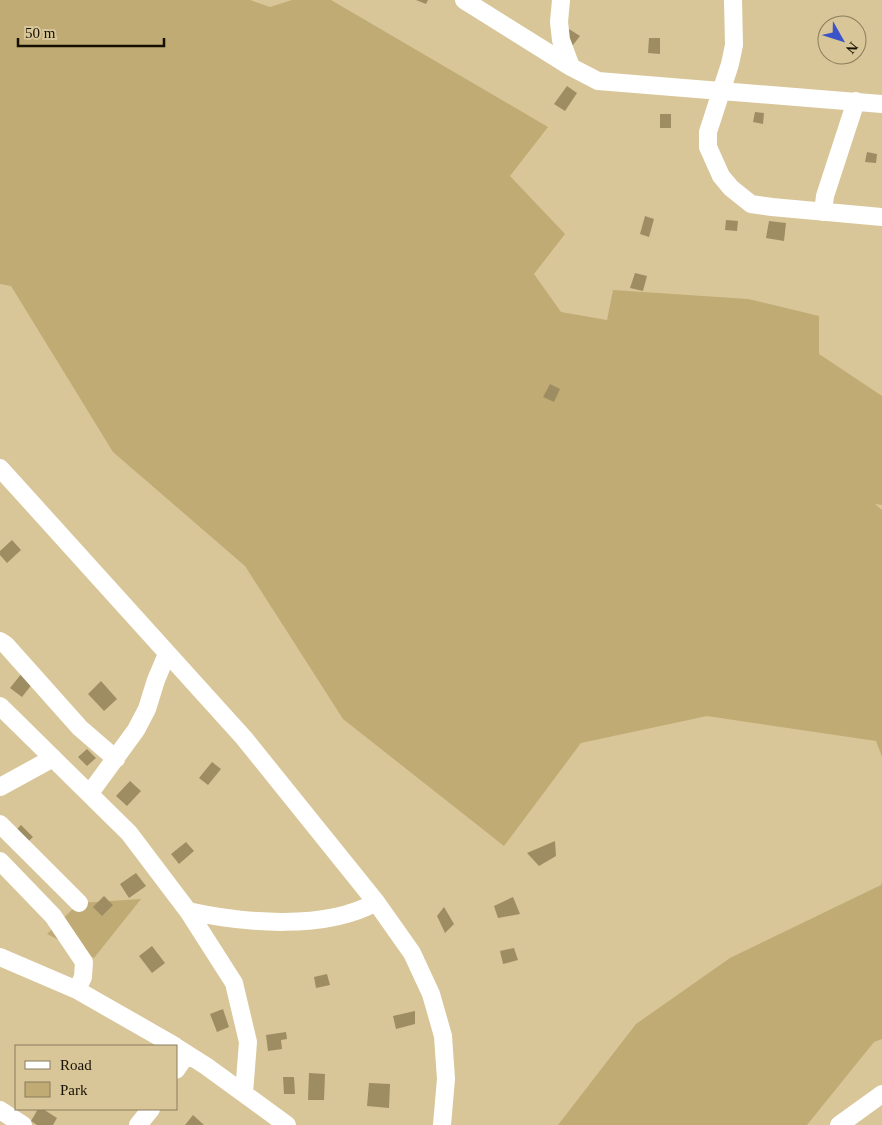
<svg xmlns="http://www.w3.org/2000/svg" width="882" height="1125" font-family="Georgia,serif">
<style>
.green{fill:#c0ab75}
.building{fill:#9e8d62}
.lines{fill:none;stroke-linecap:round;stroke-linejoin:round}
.street{stroke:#fff;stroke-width:18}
</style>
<rect width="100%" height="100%" fill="#d8c698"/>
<!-- green -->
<path class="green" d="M 0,0 L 250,0 L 270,7 L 292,0 L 331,0 L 548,127 L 510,176 L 565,234 L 534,274 L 561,312 L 607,320 L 613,290 L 748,299 L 819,316 L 819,354 L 882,396 L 882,505 L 875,504 L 882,510 L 882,757 L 876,741 L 707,716 L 581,743 L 504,846 L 343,719 L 245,566 L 113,452 L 11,286 L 0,284 Z
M 882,882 L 882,1039 L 874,1042 L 807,1125 L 558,1125 L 636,1024 L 730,958 L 881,885 Z
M 141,899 L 94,958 L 47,934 L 79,903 Z"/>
<!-- building -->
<path class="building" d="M 416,0 L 428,0 L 426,4 Z
M 569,29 L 580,36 L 573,45 L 563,38 Z
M 649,38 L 660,38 L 660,54 L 648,53 Z
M 567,86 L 577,93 L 565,111 L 554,104 Z
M 755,112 L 764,113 L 763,124 L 753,122 Z
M 660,114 L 671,114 L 671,128 L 660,128 Z
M 867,152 L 877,154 L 876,163 L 865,162 Z
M 645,216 L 654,219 L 649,237 L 640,234 Z
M 726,220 L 738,221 L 737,231 L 725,230 Z
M 769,221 L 786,223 L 784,241 L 766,238 Z
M 635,273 L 647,276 L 643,291 L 630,288 Z
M 550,384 L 560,389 L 554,402 L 543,397 Z
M 12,540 L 21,550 L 7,563 L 0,555 L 0,551 Z
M 22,673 L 33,683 L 22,697 L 10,688 Z
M 101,681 L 117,699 L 104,711 L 88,694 Z
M 87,749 L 96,758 L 87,766 L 78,757 Z
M 212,762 L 221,769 L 208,785 L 199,778 Z
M 130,781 L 141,791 L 127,806 L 116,796 Z
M 21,825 L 33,837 L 17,852 L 6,840 Z
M 555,841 L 556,856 L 539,866 L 527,853 Z
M 186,842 L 194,851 L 179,864 L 171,854 Z
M 136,873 L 146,886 L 129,898 L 120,884 Z
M 104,896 L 113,905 L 102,916 L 93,907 Z
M 513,897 L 520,914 L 498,918 L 494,906 Z
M 444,907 L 454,924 L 445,933 L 437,916 Z
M 152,946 L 165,963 L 152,973 L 139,956 Z
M 514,948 L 518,960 L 503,964 L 500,951 Z
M 327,974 L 330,985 L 316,988 L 314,977 Z
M 223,1009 L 229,1027 L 217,1032 L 210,1014 Z
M 415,1011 L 415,1024 L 396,1029 L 393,1016 Z
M 286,1032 L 287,1039 L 281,1040 L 282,1049 L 268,1051 L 266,1035 Z
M 309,1073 L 325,1074 L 324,1100 L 308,1100 Z
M 283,1077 L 294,1077 L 295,1094 L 284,1094 Z
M 369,1083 L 390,1084 L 389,1108 L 367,1106 Z
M 38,1109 L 43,1109 L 57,1118 L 53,1125 L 37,1125 L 31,1121 Z
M 193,1115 L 204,1125 L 185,1125 Z"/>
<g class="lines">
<!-- street -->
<path class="street" d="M 464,0 L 571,67 L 598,81 L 882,104
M 561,0 L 559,22 L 561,40 L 571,67
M 733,0 L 734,45 L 730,64 L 708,132 L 708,147 L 721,176 L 731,188 L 751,204 L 772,207 L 882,217
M 823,212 L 825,196 L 856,101
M 0,468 L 244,738 L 376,902 L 412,953 L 431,994 L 443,1036 L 446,1079 L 442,1125
M 0,641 L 6,645 L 80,728 L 116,759
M 0,706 L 129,833 L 188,911 L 234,983 L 248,1042 L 244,1093
M 0,787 L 53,758
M 90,793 L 136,730 L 147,709 L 156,680 L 167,654
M 0,824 L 79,903
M 0,861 L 53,916 L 84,962 L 83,977 L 77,990
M 188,911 C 242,923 326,931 376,902
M 0,957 L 77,990 L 175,1046
M 176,1047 L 206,1066 L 287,1125
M 176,1070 L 187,1054
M 0,1110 L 23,1125
M 138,1125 L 151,1109
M 839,1125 L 882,1094"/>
</g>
<!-- legend -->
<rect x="15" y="1045" width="162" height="65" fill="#d8c698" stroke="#8a7d5c"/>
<rect x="25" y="1061" width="25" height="8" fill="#ffffff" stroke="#8a7d5c"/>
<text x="60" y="1070" font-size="15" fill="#161002">Road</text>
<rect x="25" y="1082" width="25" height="15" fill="#c0ab75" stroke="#8a7d5c"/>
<text x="60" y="1095" font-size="15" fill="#161002">Park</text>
<!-- north arrow -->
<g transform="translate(842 40) rotate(129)"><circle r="24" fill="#d8c698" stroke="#8a7d5c"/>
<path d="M0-4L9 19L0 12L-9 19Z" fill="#3c54c7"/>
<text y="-8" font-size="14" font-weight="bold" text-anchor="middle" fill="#161002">N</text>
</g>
<!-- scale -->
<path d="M18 38v8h146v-8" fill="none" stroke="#161002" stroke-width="2.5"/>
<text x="25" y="38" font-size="15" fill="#161002" stroke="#d8c698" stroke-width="4" paint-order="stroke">50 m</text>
</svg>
